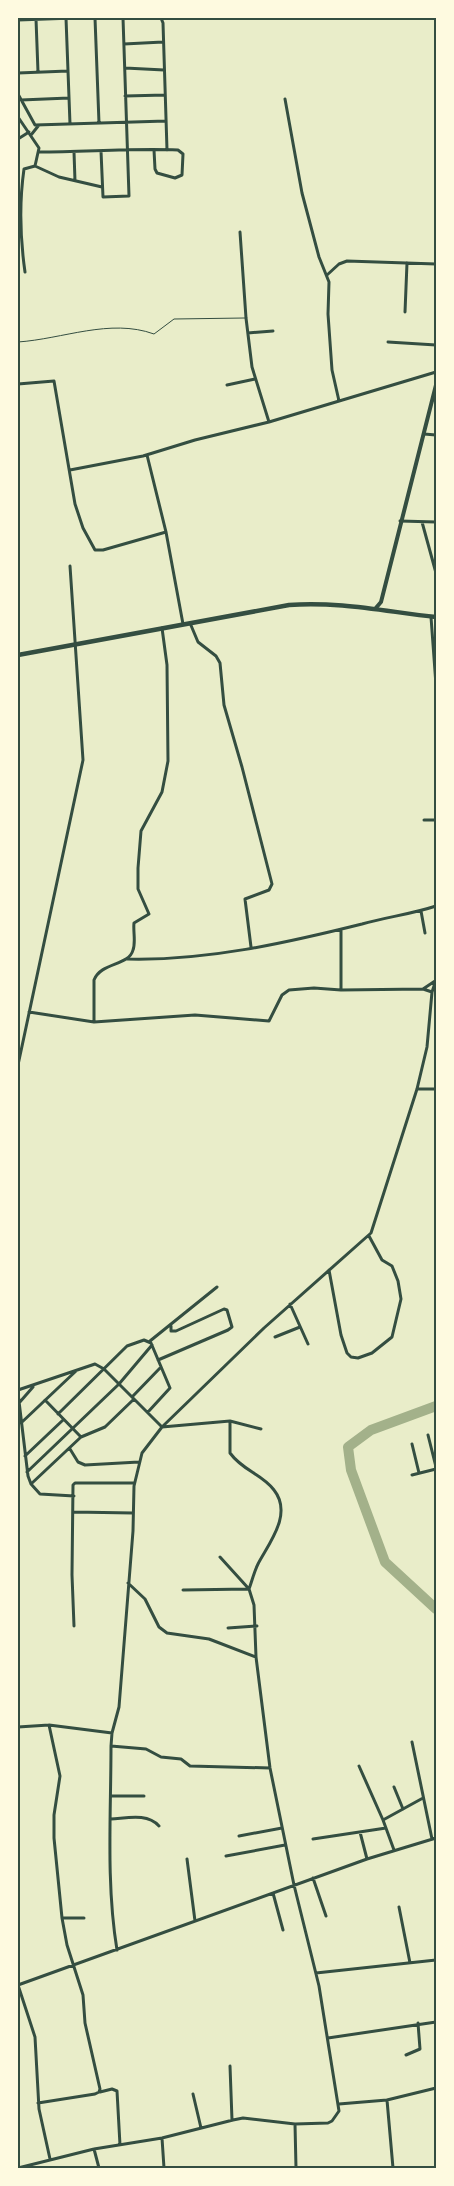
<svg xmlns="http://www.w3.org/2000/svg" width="454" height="2186" font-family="'Space Grotesk',sans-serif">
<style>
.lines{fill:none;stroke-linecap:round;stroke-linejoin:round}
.river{stroke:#a3b18a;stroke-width:10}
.service{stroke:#344e41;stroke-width:1}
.minor{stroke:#344e41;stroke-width:3}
.tertiary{stroke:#344e41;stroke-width:4}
.secondary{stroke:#344e41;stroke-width:4.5}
.neatline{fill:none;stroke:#344e41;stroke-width:2}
</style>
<rect width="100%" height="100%" fill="#e9edc9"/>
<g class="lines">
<!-- river -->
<path class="river" d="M 436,1406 L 371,1430 L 348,1447 L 351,1470 L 385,1562 L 436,1609"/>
<!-- service -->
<path class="service" d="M 18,342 C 63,339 110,318 154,334 L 174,319 L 245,318"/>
<!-- minor -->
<path class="minor" d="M 66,18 L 70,124
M 95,18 L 99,123
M 161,18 L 163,23 L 167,150
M 36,19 L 38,72
M 18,20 L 74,18
M 124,44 L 163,42
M 125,68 L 164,70
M 18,73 L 68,71
M 18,94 L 35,125 L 166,121
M 125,96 L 165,95
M 285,99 L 302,193 L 319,257 L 329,282 L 328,314 L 332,370 L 339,401
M 21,100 L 69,98
M 18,117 L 39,148 L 35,166 L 24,169 C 19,204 20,237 25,272
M 31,135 L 39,125
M 18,139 L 29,132
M 101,151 L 103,197 L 129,196 L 123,18
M 39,152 C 86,152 132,148 178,150 L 183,154 L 182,175 L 175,178 L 157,173 L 155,169 L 154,150
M 74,152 L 75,181
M 35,166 L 59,177 L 102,187
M 240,232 L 246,318 L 252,367 L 269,422
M 327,275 L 339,264 L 347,261 L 436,264
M 405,312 L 407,263
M 248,333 L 273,331
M 388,342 L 436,345
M 18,384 L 54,381 L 75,504 L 83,528 L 95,550 L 103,550 L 166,532
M 227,385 L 255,379
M 424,434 L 436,435
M 147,455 L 166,532 L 183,624
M 70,470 L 143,456 L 195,440 L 269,422 L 436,372
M 400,521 L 436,522
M 422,522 L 436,573
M 431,617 L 436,685
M 190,623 L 198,642 L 216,656 L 220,663 L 224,705 L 242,767 L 272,884 L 269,890 L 245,899 L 251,947
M 424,820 L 436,820
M 421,911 L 425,933
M 127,959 C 206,961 286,943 362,924 C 387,917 412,914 436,906
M 423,989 L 435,981
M 341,990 L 341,930
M 29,1012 L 94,1022 L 195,1015 L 269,1021 L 282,995 L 289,990 L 314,988 L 341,990 L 423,989 L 432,992
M 94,1022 L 94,980 C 101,962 129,966 133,950 C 136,942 133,932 134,923 L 149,914 L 138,889 L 138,868 L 141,831 L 162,792 L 168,761 L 167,665 L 162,628
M 18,1065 L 83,760 L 70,566
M 417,1089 L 436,1089
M 329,1270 L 341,1335 L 347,1353 L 351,1357 L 358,1358 L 372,1353 L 392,1337 L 401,1299 L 398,1281 L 392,1266 L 382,1260 L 369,1236
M 290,1304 L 308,1344
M 275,1337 L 300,1327
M 150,1341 L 217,1287
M 158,1360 L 228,1330 L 232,1327 L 227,1310 L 224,1309 L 176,1331 L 171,1331 L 171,1326
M 18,1390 L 95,1364 L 104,1369 L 162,1427 L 230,1421 L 261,1429
M 18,1393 L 28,1476 L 31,1484 L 40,1494 L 74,1496
M 132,1397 L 161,1367
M 45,1400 L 81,1437
M 19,1403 L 33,1387
M 58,1414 L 127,1346 L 144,1340 L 151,1343 L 170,1388 L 148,1412
M 230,1421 L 230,1453 C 243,1471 262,1474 274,1490 C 293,1514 269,1543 258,1564 C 254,1572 252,1581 249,1589
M 21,1423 L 76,1371
M 428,1435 L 436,1467
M 412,1444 L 419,1473
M 70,1449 L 78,1462 L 85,1465 L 139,1462
M 25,1456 L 63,1420
M 27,1472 L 119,1384 L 152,1345
M 412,1475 L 436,1469
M 31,1484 L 81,1437 L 105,1427 L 134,1399
M 73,1512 L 133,1513
M 128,1583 L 145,1599 L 159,1627 L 167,1633 L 209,1639 L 256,1657
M 183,1590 L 248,1589
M 74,1626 L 72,1575 L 73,1485 L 75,1483 L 134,1483
M 228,1628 L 257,1626
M 18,1727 L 49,1725 L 112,1733
M 412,1742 L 432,1839
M 111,1746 L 146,1749 L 161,1757 L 181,1759 L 190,1766 L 270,1768
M 359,1766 L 383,1820 L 394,1850
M 394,1787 L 403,1809
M 111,1796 L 144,1796
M 111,1819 C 128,1818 147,1813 159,1826
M 383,1820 L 423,1798
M 360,1832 L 367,1859
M 239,1836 L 282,1828
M 313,1839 L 386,1828
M 226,1856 L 285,1845
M 187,1859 L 195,1921
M 313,1878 L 326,1916
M 273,1893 L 283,1930
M 399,1907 L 410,1963
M 62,1918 L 84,1918
M 117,1950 C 106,1883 111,1814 111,1746 L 112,1733 L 119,1707 L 133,1531 L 134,1486 L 142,1453 L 162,1427 L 264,1328 L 371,1233 L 417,1089 L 427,1047 L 432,992 L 436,980
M 316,1973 L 436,1960
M 18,1985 L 367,1859 L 436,1838
M 18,1985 L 35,2037 L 39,2109 L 50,2159
M 328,2038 L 436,2022
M 406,2055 L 420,2049 L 418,2023
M 230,2066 L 232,2120
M 100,2092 L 112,2089 L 117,2091 L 120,2145
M 193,2094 L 201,2128
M 38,2103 L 95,2094 L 99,2092 L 100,2089 L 85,2023 L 83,1995 L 67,1945 L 62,1918 L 54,1838 L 54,1815 L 60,1776 L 49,1725
M 339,2104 L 387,2100
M 295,2124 L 296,2168
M 162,2138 L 164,2168
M 94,2149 L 99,2168
M 18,2168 L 94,2149 L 162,2138 L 233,2120 L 243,2118 L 295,2124 L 328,2123 L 332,2121 L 339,2111 L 319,1986 L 294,1885 L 270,1768 L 256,1657 L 254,1605 L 249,1589 L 220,1557
M 393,2168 L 387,2100 L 436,2088
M 433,2168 L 436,2168"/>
<!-- tertiary -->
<path class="tertiary" d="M 375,609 L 381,602 L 436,385"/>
<!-- secondary -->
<path class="secondary" d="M 18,655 L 289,605 C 338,601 388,612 436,617"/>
</g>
<!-- border -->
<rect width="454" height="2186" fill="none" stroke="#fefae0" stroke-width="38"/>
<rect x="19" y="19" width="416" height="2148" class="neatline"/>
</svg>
